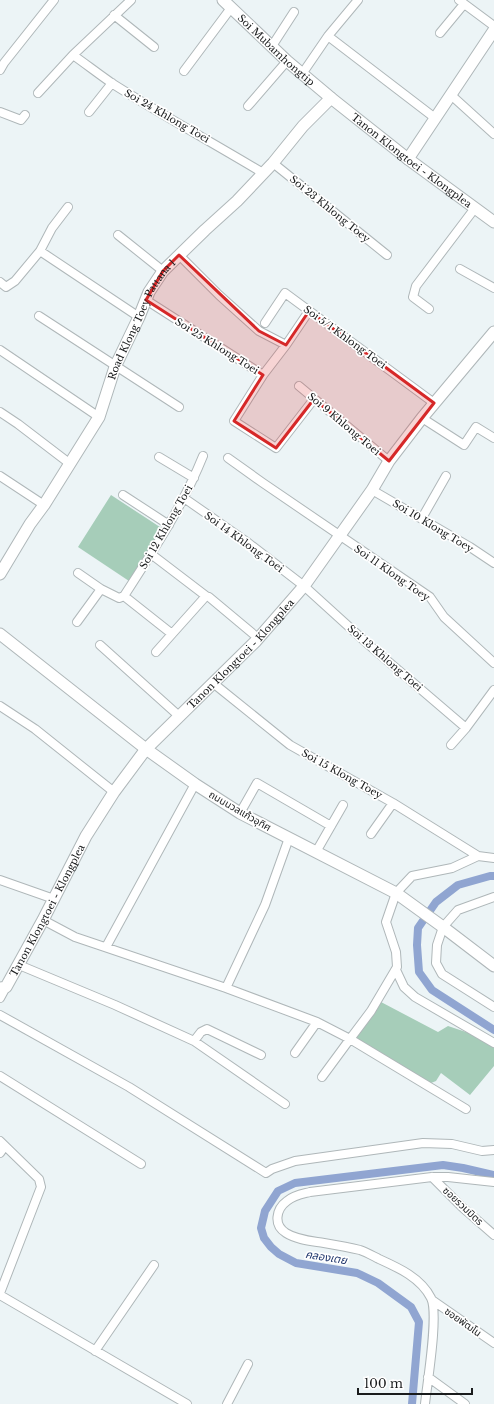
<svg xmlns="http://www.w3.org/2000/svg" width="494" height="1404" font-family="'Libre Baskerville','Noto Sans Thai',serif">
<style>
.green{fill:#a6cdb9}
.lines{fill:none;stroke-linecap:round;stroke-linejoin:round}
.canal{stroke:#90a5d1;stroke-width:8}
.street-casing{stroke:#afb7b9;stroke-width:10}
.secondary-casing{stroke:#afb7b9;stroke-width:13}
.street{stroke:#fff;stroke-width:8}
.secondary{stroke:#fff;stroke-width:11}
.marked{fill:#d62828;fill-opacity:0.2;stroke:#d62828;stroke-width:3;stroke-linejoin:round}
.labels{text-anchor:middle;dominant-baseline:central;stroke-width:3.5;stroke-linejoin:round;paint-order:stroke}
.street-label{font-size:10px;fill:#191b1c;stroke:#fff}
.water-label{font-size:11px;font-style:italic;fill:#1f366c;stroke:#fff}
</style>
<rect width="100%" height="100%" fill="#ecf4f6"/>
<!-- green -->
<path class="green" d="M 111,495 L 163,529 L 129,581 L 78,547 Z
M 381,1002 L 438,1032 L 448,1026 L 475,1035 L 494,1047 L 494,1066 L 470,1095 L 441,1073 L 436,1081 L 431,1083 L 354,1039 Z"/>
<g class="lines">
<!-- canal -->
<path class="canal" d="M 494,876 L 490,876 L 458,885 L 436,902 L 418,928 L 417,945 L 419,972 L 432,990 L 494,1030
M 412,1404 L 419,1322 L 411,1307 L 378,1283 L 357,1273 L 296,1263 L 279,1254 L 271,1247 L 264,1238 L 261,1228 L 265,1211 L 278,1191 L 295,1183 L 443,1165 L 463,1168 L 494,1175"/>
<!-- street casing -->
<g class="street-casing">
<path id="street" d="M 459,0 L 494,26
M 114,15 L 154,47
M 440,33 L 464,4
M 328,36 L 435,118
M 272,46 L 294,12
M 73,55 C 87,65 100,75 113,84 C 162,115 213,143 263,173
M 0,70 L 4,63 L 54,0
M 184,71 L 231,8
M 302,74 L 328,36 L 358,0
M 38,93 L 73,55 L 131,0
M 451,95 L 494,134
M 248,106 L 287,61
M 0,112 L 21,120 L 25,115
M 89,112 L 112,83
M 273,163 L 387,255
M 118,235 L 163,271
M 40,251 L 52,228 L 68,207
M 179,255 L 219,295 L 259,331 L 286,345 L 309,311
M 460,269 L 494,288
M 0,282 L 6,287 L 15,281 L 40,251 L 139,317
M 146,300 L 263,375 L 234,421 L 276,448 L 314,399
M 429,309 L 413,297 L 416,286 L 475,208
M 39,316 L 179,407
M 265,323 L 285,293 L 434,403
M 0,350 L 99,417
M 263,375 L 286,345
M 299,386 L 389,461
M 0,412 L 18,424 L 69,463
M 422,418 L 464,445 L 476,427 L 494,438
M 159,457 L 194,478
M 228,458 L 263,483 L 430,597 L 444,617 L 494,663
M 0,476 L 44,505
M 372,490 L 470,547 L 494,563
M 123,495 L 169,525
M 184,498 L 247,542 L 304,586 L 369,645 L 466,728
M 422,518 L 446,476
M 151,554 L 206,596
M 78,573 L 101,589 L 119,598 L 124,596
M 124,596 L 172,634 L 206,596 L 209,597 L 258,638
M 124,596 C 153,551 183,506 203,456
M 77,622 L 101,589
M 100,645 L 179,716
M 156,652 L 172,634
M 213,683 L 290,745 L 393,803 L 478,856
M 0,706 L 35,729 L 114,792
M 451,745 L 466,728 L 494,690
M 240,813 L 257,783 L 331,826
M 371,834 L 393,803
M 316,852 L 343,805
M 0,880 L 54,899
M 494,897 L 458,910 L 443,927 L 437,945 L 436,963 L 442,974 L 494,1007
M 43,920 L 75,937 L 226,988 L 317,1022 L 350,1039 L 371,1011 L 397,967 L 396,952 L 386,922 L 396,893 L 412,876 L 452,868 L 478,856 L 494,858
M 106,947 L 195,784
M 19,965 L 115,1005 L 194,1041 L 285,1104
M 396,970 L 404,987 L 415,997 L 494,1043
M 226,988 L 265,905 L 289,838
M 0,998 L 6,987
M 0,1015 L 129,1087 L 266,1173 L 272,1169 L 295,1161 L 423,1143 L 452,1144 L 482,1151 L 494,1150
M 194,1041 L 201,1032 L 207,1029 L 261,1055
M 295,1053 L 317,1022
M 0,1076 L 141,1164
M 322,1077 L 350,1039 L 466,1109
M 0,1141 L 39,1179 L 41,1187 L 0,1293
M 0,1153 L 5,1146
M 432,1177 L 462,1207 L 494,1235
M 0,1295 L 187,1404
M 432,1300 L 494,1343
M 95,1351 L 154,1265
M 428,1377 L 465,1404
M 227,1404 L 248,1364
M 425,1404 C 427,1384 439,1314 431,1298 C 421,1278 399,1268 379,1259 C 373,1256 366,1252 360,1250 C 348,1247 336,1245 324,1243 C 312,1241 297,1240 286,1233 C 273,1225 276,1209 287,1201 C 294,1195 302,1194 310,1192 L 432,1177 L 448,1177 L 494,1182"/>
</g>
<!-- secondary casing -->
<g class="secondary-casing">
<g id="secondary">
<path id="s1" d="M 223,0 L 287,61 L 331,98 L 408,159 L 494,222"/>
<path d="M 408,159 L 494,30"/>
<path id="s2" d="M 0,574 L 30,524 L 44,505 L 99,417 L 115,367 L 139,317 L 149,292 L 163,271 L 205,230 L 237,201 L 273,163 L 303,126 L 331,98"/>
<path d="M 0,634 L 146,749 L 195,784 L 240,813 L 396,893 L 443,927 L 494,966"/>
<path id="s3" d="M 0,988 L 6,987 L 43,920 L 86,836 L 114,792 L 146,749 L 256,641 L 304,586 L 372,490 L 389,461 L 422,418 L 494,332"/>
</g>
</g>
<!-- street -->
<use href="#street" class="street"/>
<!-- secondary -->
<use href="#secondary" class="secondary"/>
</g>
<!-- marked area -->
<path class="marked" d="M 179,255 L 259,331 L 286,345 L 309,311 L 434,403 L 389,461 L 314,399 L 276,448 L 234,421 L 263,375 L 146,300 L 163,271 Z"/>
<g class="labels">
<!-- street labels -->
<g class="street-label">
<text stroke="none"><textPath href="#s1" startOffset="73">Soi Mubamhongtip</textPath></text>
<text transform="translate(167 116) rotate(30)">Soi 24 Khlong Toei</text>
<text stroke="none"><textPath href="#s1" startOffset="248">Tanon Klongtoei - Klongplea</textPath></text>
<text transform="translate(330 209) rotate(39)">Soi 23 Khlong Toey</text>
<text stroke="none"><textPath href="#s2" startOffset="293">Road Klong Toey Pattana 1</textPath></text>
<text transform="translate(345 337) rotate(36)">Soi 5/1 Khlong Toei</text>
<text transform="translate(217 346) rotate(32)">Soi 25 Khlong Toei</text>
<text transform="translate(344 424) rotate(40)">Soi 9 Khlong Toei</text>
<text transform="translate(433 526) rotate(31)">Soi 10 Klong Toey</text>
<text transform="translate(166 527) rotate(-60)">Soi 12 Khlong Toei</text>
<text transform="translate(244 542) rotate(36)">Soi 14 Khlong Toei</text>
<text transform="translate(392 573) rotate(35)">Soi 11 Klong Toey</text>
<text stroke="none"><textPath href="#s3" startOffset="417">Tanon Klongtoei - Klongplea</textPath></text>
<text transform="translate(385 658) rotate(41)">Soi 13 Khlong Toei</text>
<text transform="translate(342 774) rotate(29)">Soi 15 Klong Toey</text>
<text transform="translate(240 811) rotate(30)">ถนนนวลแก้วอุทิศ</text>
<text stroke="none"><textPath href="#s3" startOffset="93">Tanon Klongtoei - Klongplea</textPath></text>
<text transform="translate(463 1206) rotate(43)">ซอยรวมมิตร</text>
<text transform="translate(463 1322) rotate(35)">ซอยพัฒโน</text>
</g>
<!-- water labels -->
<g class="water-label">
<text transform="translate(326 1257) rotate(9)">คลองเตย</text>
</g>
</g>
<!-- scale -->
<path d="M358 1388v6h114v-6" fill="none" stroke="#191b1c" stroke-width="2"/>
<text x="364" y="1388" font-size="12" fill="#191b1c" stroke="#ffffff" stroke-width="3" paint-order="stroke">100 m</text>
</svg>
